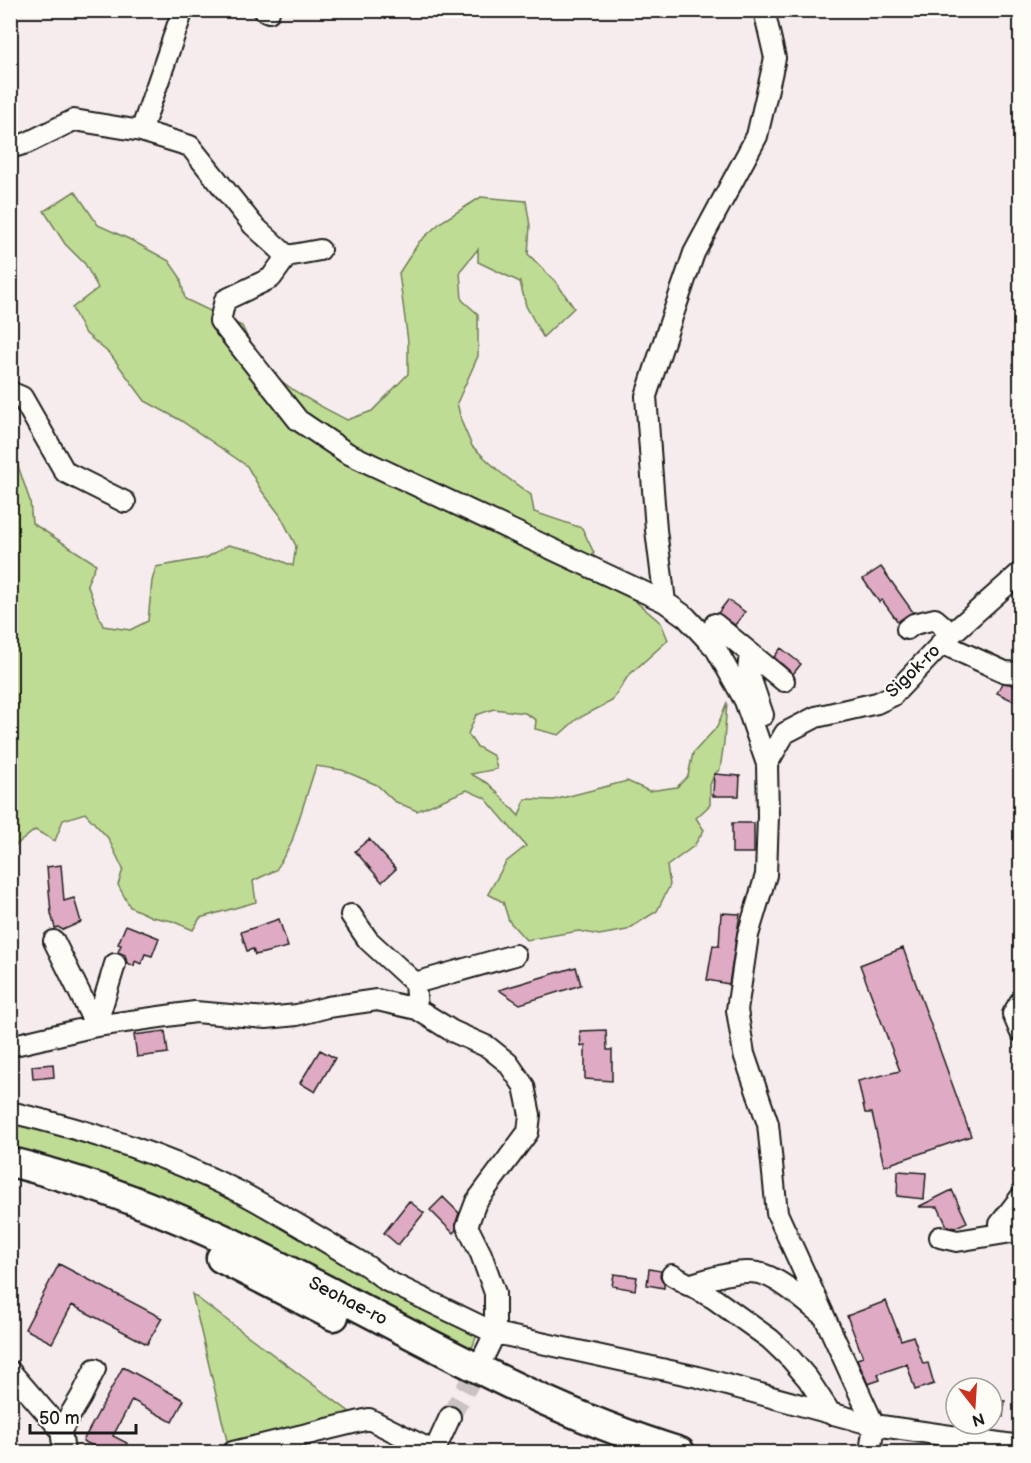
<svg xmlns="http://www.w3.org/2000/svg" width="1031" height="1463" font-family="'Balsamiq Sans',sans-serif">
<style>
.green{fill:#bfdc94;stroke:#6e7c58;stroke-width:1.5}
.building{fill:#dfaac3;stroke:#1c1c1c;stroke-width:1.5}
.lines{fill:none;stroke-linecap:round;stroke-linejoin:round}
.minor-tunnel{stroke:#cbc2c3;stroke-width:20;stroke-dasharray:20 10;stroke-linecap:butt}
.minor-casing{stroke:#1c1c1c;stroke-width:24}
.highway-casing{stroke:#1c1c1c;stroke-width:33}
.minor{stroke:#fdfcf7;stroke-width:20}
.highway{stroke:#fdfcf7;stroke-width:28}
.labels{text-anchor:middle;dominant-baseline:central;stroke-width:4.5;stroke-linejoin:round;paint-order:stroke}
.street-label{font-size:18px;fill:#1c1c1c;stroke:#fdfcf7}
</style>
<rect width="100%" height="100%" fill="#f7eced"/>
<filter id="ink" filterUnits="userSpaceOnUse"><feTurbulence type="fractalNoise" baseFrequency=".0167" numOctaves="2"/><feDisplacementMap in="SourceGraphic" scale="12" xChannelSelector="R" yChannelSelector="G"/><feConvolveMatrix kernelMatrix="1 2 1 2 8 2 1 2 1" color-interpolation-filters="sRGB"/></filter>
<g filter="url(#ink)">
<!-- green -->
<path class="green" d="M 75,191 L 98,225 L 131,240 L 169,261 L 180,277 L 185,299 L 242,326 C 265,380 298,394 347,420 L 372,411 L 408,374 L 408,342 L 399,273 L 419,242 L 441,222 L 481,197 L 526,201 L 530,226 L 528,254 L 556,282 L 574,308 L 543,337 L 526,306 L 520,282 L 478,262 L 478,249 L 460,271 L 462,300 L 478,314 L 478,356 L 457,403 L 462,423 L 472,446 L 501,473 L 531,495 L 534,512 L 582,528 L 594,553 L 588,561 L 661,623 L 668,640 L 628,676 L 612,701 L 577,719 L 559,735 L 535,729 L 536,720 L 525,713 L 494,709 L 476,715 L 468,734 L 476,746 L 494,756 L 497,769 L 471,774 L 489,784 L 519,816 L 525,799 L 554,800 L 627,781 L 649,791 L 677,787 L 688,776 L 693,753 L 717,727 L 727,702 L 724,742 L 720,769 L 714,775 L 710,785 L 710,805 L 696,818 L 704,830 L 694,846 L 667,866 L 670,885 L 657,911 L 627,930 L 599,935 L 579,931 L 526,940 L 509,921 L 503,902 L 488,894 L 506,862 L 526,846 L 485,798 L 467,790 L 417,811 L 394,801 L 377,785 L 342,770 L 316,766 L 291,844 L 276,870 L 253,881 L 256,902 L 200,918 L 193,930 L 172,921 L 152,917 L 130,907 L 118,885 L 123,869 L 108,838 L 85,813 L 63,820 L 55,841 L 35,830 L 11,849 L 10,653 L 16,633 L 10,625 L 11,455 L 16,460 L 30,501 L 32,523 L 96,564 L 87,584 L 103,626 L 130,630 L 148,621 L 152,581 L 156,567 L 206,558 L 228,545 L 260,552 L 293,566 L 296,546 L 280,515 L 261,490 L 247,466 L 180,420 L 145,401 L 111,355 L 84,332 L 72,308 L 98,288 L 85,264 L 65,244 L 44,211 Z
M 10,1121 L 178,1167 L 479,1329 L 471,1351 L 11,1153 Z
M 192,1294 L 355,1416 L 228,1445 Z"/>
<!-- building -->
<path class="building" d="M 881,567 L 913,612 L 898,622 L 882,600 L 879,602 L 863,579 Z
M 728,600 L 745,612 L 735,625 L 718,613 Z
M 781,648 L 801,664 L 793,674 L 774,657 Z
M 1002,683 L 1010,684 L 1020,689 L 1020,704 L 997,693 Z
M 714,774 L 740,776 L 739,796 L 713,796 Z
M 732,823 L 754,823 L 754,853 L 732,853 Z
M 369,839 L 396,869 L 382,882 L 355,851 Z
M 61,865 L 64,901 L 74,898 L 81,922 L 63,930 L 58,927 L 55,928 L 51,913 L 47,867 Z
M 721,913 L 740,914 L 729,984 L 707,980 L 713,945 L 719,946 Z
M 279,919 L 288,947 L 255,955 L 253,949 L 247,951 L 241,932 Z
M 126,925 L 159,938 L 152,956 L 145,954 L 141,964 L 135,961 L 134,966 L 127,963 L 125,955 L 118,952 L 121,945 L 118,944 Z
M 903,948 L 971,1136 L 884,1166 L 872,1113 L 865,1113 L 858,1081 L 900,1071 L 860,965 Z
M 576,967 L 581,985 L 520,1004 L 499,990 Z
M 606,1030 L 607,1050 L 612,1050 L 612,1081 L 585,1079 L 585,1045 L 581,1046 L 580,1031 Z
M 165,1031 L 168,1053 L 137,1057 L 134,1035 Z
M 320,1050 L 335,1058 L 315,1092 L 300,1083 Z
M 53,1064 L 54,1077 L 33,1079 L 32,1066 Z
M 898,1171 L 926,1173 L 924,1199 L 897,1196 Z
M 952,1190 L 967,1222 L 954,1228 L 947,1226 L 938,1207 L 918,1207 Z
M 443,1197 L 459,1213 L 456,1222 L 456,1230 L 453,1233 L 430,1210 Z
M 409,1201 L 424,1213 L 398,1245 L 384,1233 Z
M 59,1264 L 162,1318 L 147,1344 L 72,1305 L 52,1343 L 25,1329 Z
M 649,1269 L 661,1271 L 660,1276 L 664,1284 L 664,1288 L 647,1285 Z
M 614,1274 L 637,1277 L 635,1290 L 612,1286 Z
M 886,1301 L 901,1340 L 913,1336 L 923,1364 L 928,1363 L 934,1384 L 915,1390 L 907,1364 L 878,1374 L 880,1380 L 868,1384 L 857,1359 L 863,1357 L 847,1316 Z
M 123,1367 L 184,1400 L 172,1422 L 132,1400 L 113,1436 L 127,1443 L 122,1452 L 105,1452 L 83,1441 Z
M 992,1400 L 1005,1401 L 1003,1417 L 992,1416 Z"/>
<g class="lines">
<!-- minor-tunnel -->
<path class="minor-tunnel" d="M 450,1417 L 482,1360"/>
<!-- minor casing -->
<g class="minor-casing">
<path id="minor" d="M 264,10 L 269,12
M 764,10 L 775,58 L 757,136 L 694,253 L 670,323 L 646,396 L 656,530 L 665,602 L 686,617 L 716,649 L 745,701 L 767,764 L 768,816 L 766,875 L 748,935 L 737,1010 L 744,1054 L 768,1124 L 777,1213 L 874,1425 L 870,1452
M 141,131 L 190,146 L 253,225 L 287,256 L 271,278 L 225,300 L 220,321 L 298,420 L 347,453 L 665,602
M 10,148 L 27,143 L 74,120 L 141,131 L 183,10
M 287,256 L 320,250
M 10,392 L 22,397 L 65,472 L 125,502
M 715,624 L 784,681
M 907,629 L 914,624 L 935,619 L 943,626 L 948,637
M 941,643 L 1005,672 L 1020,673
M 750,653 L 748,671 L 763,715
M 767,764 L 785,733 L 816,717 L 877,703 L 892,696 L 948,637 L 1020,573
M 351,915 L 368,940 L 415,983
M 54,941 L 96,1026
M 1020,1002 L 1013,1014 L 1020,1031
M 417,1009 L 415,983 L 515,955
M 96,1026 L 115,964
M 10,1046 L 96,1026 L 195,1012 L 266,1018 L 297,1015 L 328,1007 L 377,1000 L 417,1009 L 452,1031 L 488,1047 L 508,1063 L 524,1086 L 530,1115 L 528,1132 L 476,1202 L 467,1226 L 481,1254 L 495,1293 L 495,1333 L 482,1360
M 10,1112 C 87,1130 165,1155 236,1190 C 281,1213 324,1241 367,1266 L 387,1281 L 495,1333 L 698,1377 L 874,1425 L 1020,1446
M 1019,1232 L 1000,1224 L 1020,1198
M 940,1237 L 957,1241 L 1018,1231
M 672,1275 L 713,1298 L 770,1339 L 791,1359 L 808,1379 L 831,1414
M 688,1285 C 710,1279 735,1269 758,1273 C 777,1276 805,1301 821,1314
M 10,1371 L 61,1430 L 64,1452
M 61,1430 L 81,1397 L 95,1369
M 233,1452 L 369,1419 L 435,1452
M 434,1452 L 450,1417"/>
</g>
<!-- highway casing -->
<g class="highway-casing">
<path id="highway" d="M 10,1162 C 25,1165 40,1170 54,1174 C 89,1184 123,1196 157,1210 C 335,1282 495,1396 680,1452
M 221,1258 L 334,1316"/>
</g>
<!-- minor -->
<use href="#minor" class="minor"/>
<!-- highway -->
<use href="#highway" class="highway"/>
</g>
</g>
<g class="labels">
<!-- street labels -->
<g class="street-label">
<text transform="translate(913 671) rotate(-44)">Sigok-ro</text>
<text transform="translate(348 1301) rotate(27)">Seohae-ro</text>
</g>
</g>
<!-- margin -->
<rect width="1031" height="1463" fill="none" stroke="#fdfcf7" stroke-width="36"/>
<rect x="18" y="18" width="995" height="1427" fill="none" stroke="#1c1c1c" stroke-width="2" filter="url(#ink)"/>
<!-- north arrow -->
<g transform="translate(974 1406) rotate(163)"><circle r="28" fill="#fdfcf7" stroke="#a3a29f" stroke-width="1.5"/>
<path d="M0-4.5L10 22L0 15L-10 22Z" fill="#c8321e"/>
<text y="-9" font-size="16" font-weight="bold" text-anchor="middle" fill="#1c1c1c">N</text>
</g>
<!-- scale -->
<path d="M30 1424v9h106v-9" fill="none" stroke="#1c1c1c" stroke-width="3"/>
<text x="39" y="1424" font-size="18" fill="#1c1c1c" stroke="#fdfcf7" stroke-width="4.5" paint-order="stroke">50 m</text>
</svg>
